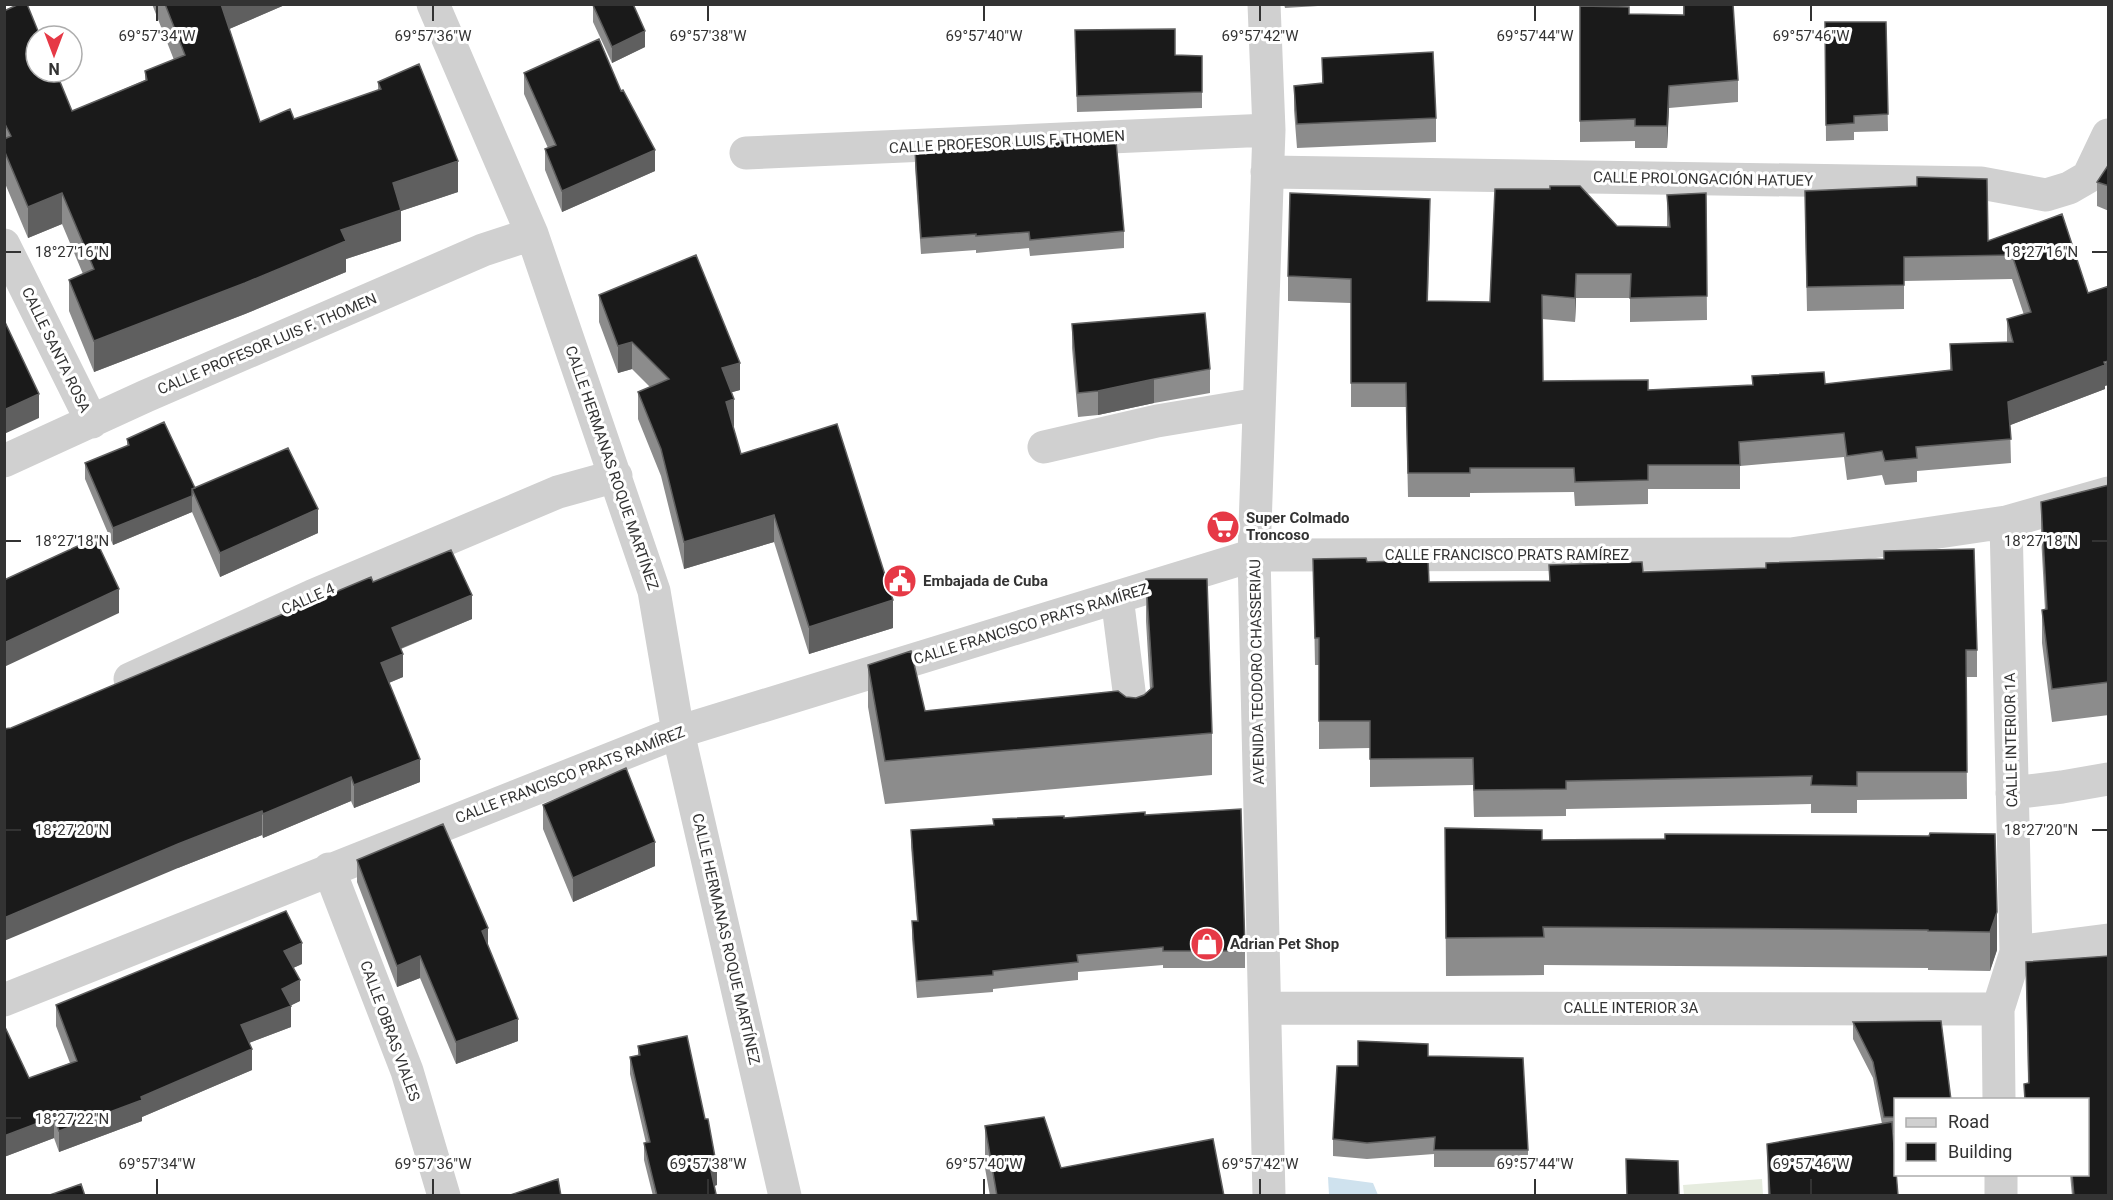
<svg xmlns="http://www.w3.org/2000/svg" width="2113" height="1200" font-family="Roboto,sans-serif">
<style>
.green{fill:#e6ecdf}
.water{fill:#cfe2ee}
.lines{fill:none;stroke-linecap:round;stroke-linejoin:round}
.minor{stroke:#d0d0d0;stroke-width:33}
.wall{fill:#8c8c8c}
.shaded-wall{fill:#5f5f5f}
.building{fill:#1a1a1a;stroke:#5f5f5f;stroke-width:1.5}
.ticks{fill:none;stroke:#333;stroke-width:2}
.labels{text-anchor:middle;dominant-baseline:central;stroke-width:6;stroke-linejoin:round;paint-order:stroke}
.street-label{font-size:15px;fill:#333;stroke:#fff}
.poi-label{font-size:15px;font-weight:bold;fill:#333;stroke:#fff;text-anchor:start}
.ticks-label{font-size:15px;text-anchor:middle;fill:#333;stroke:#fff;stroke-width:6;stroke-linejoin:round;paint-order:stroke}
</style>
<rect width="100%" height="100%" fill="#fff"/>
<!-- green -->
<path class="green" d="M 1762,1179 L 1763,1195 L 1684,1195 L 1683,1185 Z"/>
<!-- water -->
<path class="water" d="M 1328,1177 L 1373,1183 L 1378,1195 L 1329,1195 Z"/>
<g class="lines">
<!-- minor -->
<path class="minor" d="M 433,4 L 532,234 L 654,591 L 678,732 L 785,1196
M 1264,4 L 1269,130 L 1254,555 L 1269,1196
M 746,153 L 1269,130
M 1267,172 L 1981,183 L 2046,195 L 2069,188 L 2088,177 L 2108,135
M 4,245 L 92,422
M 1044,447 L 1157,421 L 1259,404
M 4,461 L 146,396 L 483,250 L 532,234
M 1117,597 L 1133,722
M 130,679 L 312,596 L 558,492 L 616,476
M 2012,793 L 2062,787 L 2108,779
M 329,869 L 407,1071 L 444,1196
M 2016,952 L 2108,940
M 4,1000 L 678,732 L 1254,555 L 1791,554 L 2006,522 L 2108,493
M 1265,1008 L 1998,1009
M 1999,1100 L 1998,1009 L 2016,952 L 2006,522
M 2001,1174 L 2001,1196"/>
</g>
<!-- wall -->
<path class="wall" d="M 152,4 L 287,4 L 229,29 L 260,122 L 294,119 L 378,90 L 378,82 L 458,192 L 401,211 L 401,241 L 346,259 L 346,272 L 245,314 L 94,372 L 69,311 L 69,280 L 83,274 L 62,224 L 28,238 L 4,181 L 4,11 L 72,111 L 145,80 L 145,71 L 174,60 Z
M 1284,4 L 1351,4 L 1285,8 Z
M 1683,4 L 1733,4 L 1738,80 L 1738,102 L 1669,108 L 1667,148 L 1635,148 L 1635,141 L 1580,142 L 1580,6 L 1629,14 L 1683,15 Z
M 593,5 L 645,47 L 612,63 L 593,22 Z
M 1825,22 L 1886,22 L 1888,131 L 1854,132 L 1854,140 L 1826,141 Z
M 1075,30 L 1175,55 L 1202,56 L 1202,108 L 1077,112 Z
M 1322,58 L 1436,118 L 1436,142 L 1297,148 L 1294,110 L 1294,86 L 1322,83 Z
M 524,73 L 655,171 L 562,212 L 545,170 L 545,149 L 548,148 L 524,94 Z
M 1066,145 L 1124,231 L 1124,248 L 1030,256 L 1029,248 L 976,253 L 976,250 L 921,254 L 915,167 L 915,151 Z
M 2109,164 L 2109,211 L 2097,206 L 2097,182 Z
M 1706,193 L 1707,320 L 1630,322 L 1630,298 L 1576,298 L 1575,322 L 1542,319 L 1543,381 L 1648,390 L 1752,385 L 1752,376 L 1825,384 L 1950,370 L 1950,344 L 2007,342 L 2007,319 L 2024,315 L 2012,279 L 1904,281 L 1904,309 L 1807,311 L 1805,215 L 1988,241 L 2062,214 L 2105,386 L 2105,389 L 2010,425 L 2011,463 L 1917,471 L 1917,482 L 1885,485 L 1882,475 L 1847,480 L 1844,457 L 1740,466 L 1740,489 L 1648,489 L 1648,504 L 1575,506 L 1574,492 L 1470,493 L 1470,497 L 1408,497 L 1406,407 L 1351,407 L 1351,303 L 1288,301 L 1288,276 L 1430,224 L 1428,301 L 1490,302 L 1617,226 L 1667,227 L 1667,195 Z
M 599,295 L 740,390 L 732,392 L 734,426 L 733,427 L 741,454 L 893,628 L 809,654 L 774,542 L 684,569 L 661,476 L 638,419 L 638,392 L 650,387 L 632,369 L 618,373 L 599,322 Z
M 1072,324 L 1210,369 L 1210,393 L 1154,403 L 1098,415 L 1078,417 L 1072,348 Z
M 127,439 L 195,488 L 318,533 L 220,577 L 192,512 L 113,545 L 85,479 L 85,463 L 127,446 Z
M 2109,485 L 2109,715 L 2052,722 L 2042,643 L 2042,610 L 2045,610 L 2041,536 L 2041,502 Z
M 1313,559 L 1367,562 L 1429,582 L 1549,581 L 1549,565 L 1643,572 L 1977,650 L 1977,677 L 1966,677 L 1967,799 L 1857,800 L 1857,813 L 1811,813 L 1811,804 L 1566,809 L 1566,816 L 1474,817 L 1473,785 L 1370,787 L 1370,748 L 1319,749 L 1319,665 L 1315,665 Z
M 1146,579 L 1212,733 L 1212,775 L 885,804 L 868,707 L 868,665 L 925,711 L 1136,698 L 1144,695 L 1150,689 L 1146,621 Z
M 373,582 L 472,619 L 401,649 L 403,677 L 389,683 L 420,782 L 354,808 L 351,801 L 263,838 L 262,835 L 178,868 L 11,728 Z
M 543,805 L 655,866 L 573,902 L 543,829 Z
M 1145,815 L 1245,951 L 1245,968 L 1163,968 L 1163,965 L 1078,972 L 1078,980 L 993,989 L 993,992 L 917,998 L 912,939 L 912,921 L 917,921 L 911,847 L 911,830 L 993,825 L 1064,818 Z
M 1445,828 L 1542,840 L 1929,836 L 1995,834 L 1997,950 L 1990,971 L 1928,970 L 1928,968 L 1544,965 L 1544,975 L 1446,976 Z
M 357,860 L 488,946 L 518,1041 L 456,1064 L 420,978 L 397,987 L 357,882 Z
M 2109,956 L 2109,1196 L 2072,1196 L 2070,1174 L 2088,1174 L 2088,1100 L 2024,1100 L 2024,1084 L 2028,1083 L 2026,962 Z
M 302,964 L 293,968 L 300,1001 L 291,1005 L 291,1027 L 249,1043 L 252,1070 L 142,1117 L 142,1121 L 59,1152 L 54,1138 L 4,1157 L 4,1025 L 29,1078 L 70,1063 L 56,1026 L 56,1005 Z
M 1853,1022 L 1896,1100 L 1896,1133 L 1893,1133 L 1898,1196 L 1768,1196 L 1767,1144 L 1882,1124 L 1873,1078 L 1853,1039 Z
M 638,1046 L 717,1185 L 714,1186 L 716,1196 L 653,1196 L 644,1160 L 644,1143 L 646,1143 L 630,1074 L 630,1057 L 638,1055 Z
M 1428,1056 L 1528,1150 L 1528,1167 L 1434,1167 L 1434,1154 L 1367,1159 L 1333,1156 L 1333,1139 L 1358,1066 Z
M 985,1126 L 1061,1168 L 1224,1196 L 990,1196 L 985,1168 Z"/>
<!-- shaded-wall -->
<path class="shaded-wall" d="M 220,4 L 287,4 L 220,33 Z
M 645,31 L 645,47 L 612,63 L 612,47 Z
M 1669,86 L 1669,108 L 1667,148 L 1667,126 Z
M 655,150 L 655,171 L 562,212 L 562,191 Z
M 458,161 L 458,192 L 401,211 L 401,241 L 346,259 L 346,272 L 245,314 L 94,372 L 94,341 L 341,230 L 393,183 Z
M 62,193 L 62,224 L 28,238 L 28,207 Z
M 1576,274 L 1576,298 L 1575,322 L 1575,298 Z
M 632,342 L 632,369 L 618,373 L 618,346 Z
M 2109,361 L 2109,385 L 2105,386 L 2105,389 L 2008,426 L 2008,402 Z
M 740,363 L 740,390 L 722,395 L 722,368 Z
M 1154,379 L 1154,403 L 1098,415 L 1098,391 Z
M 39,394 L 39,418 L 4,434 L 4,410 Z
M 734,399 L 734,426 L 726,430 L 726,402 Z
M 192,496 L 192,512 L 113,545 L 113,528 Z
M 318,509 L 318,533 L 220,577 L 220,553 Z
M 774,515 L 774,542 L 684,569 L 684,542 Z
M 119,589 L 119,613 L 4,667 L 4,643 Z
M 472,595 L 472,619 L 392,652 L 392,628 Z
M 893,600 L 893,628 L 809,654 L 809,627 Z
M 403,654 L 403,677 L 381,686 L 381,663 Z
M 420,759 L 420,782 L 354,808 L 354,785 Z
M 351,777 L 351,801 L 263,838 L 263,814 Z
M 262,811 L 262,835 L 178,868 L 4,941 L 4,918 L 178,844 Z
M 655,842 L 655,866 L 573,902 L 573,878 Z
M 1997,912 L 1997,950 L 1990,971 L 1990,932 Z
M 488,928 L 488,950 L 482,931 Z
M 302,943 L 302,964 L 284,972 L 284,951 Z
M 420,956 L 420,978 L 397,987 L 397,966 Z
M 300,980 L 300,1001 L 286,1008 L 291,1006 L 291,1027 L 241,1046 L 241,1025 L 282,989 Z
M 518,1019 L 518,1041 L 456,1064 L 456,1042 Z
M 252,1049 L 252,1070 L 142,1117 L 142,1121 L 59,1152 L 59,1131 Z
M 54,1117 L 54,1138 L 4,1157 L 4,1136 Z
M 717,1168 L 717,1185 L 711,1187 L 711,1171 Z"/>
<!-- building -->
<path class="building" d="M 19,4 L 27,4 L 40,36 L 36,36 L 36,72 L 56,72 L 72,111 L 147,80 L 145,71 L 185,55 L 165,4 L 221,4 L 260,122 L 290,109 L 294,119 L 381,89 L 378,82 L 419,64 L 458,161 L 393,183 L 401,210 L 341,230 L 346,241 L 245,283 L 94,341 L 69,280 L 94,269 L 62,193 L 28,207 L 4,150 L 4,139 L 11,136 L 4,122 L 4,11 Z
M 595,4 L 633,4 L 645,31 L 612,47 L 593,5 Z
M 1684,4 L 1733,4 L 1738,80 L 1669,86 L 1667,126 L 1635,126 L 1635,119 L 1580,121 L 1580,6 L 1629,7 L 1629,14 L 1684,15 Z
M 1825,22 L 1886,22 L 1888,114 L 1854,116 L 1854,123 L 1826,125 Z
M 1175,29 L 1175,55 L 1202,56 L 1202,92 L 1077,96 L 1075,30 Z
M 599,39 L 621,91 L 623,90 L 655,150 L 562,191 L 545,149 L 556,145 L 524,73 Z
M 1433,52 L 1436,118 L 1297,124 L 1294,86 L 1323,83 L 1322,58 Z
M 1066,141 L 1066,145 L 1116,141 L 1124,231 L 1030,240 L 1029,232 L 976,236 L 976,234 L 921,238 L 915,151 L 1010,144 Z
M 2109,164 L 2109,186 L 2097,182 Z
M 1917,177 L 1987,179 L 1988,241 L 2062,214 L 2088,293 L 2109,286 L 2109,361 L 2104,362 L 2105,365 L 2008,402 L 2011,439 L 1916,447 L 1917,458 L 1885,461 L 1882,451 L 1847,456 L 1844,433 L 1739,442 L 1740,465 L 1648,465 L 1648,480 L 1575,482 L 1574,468 L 1470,468 L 1470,473 L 1408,473 L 1406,383 L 1351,383 L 1351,279 L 1288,276 L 1290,193 L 1430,199 L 1427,301 L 1490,302 L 1495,189 L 1550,189 L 1550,186 L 1580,186 L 1617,226 L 1670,227 L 1667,195 L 1706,193 L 1707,296 L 1630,298 L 1631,274 L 1576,274 L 1575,298 L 1542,295 L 1543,381 L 1648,380 L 1648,390 L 1753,385 L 1752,376 L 1824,372 L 1825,384 L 1952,370 L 1950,344 L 2013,342 L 2007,319 L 2031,312 L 2012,255 L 1904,257 L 1904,285 L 1807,287 L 1805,191 L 1917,186 Z
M 696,255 L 740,363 L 722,368 L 734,399 L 726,402 L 741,454 L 837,424 L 893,600 L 809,627 L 774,515 L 684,542 L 661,449 L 638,392 L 669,379 L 632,342 L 618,346 L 599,295 Z
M 1205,313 L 1210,369 L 1154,379 L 1098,391 L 1078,393 L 1072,324 Z
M 4,320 L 39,394 L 4,410 Z
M 164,422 L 195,488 L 192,489 L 192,496 L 113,528 L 85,463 L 129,445 L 127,439 Z
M 288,448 L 318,509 L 220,553 L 192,489 Z
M 2109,485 L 2109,682 L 2052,689 L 2042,610 L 2047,609 L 2041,502 Z
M 95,538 L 119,589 L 4,643 L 4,580 Z
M 1974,549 L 1977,650 L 1966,650 L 1967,772 L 1857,772 L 1857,786 L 1811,785 L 1812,776 L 1566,781 L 1566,789 L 1474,790 L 1473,758 L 1370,759 L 1370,721 L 1319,721 L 1319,638 L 1315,638 L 1313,559 L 1366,558 L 1367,562 L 1428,560 L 1429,582 L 1550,581 L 1549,565 L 1642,562 L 1643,572 L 1766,568 L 1766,563 L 1884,559 L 1884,551 Z
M 451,550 L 472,595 L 392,628 L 403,654 L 381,663 L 420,759 L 354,785 L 351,777 L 263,814 L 262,811 L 178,844 L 4,918 L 4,729 L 11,728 L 371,577 L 373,582 Z
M 1146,579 L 1207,579 L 1212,733 L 885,761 L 868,665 L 911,651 L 925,711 L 1118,691 L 1126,697 L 1136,698 L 1144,695 L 1153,687 Z
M 626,768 L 655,842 L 573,878 L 543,805 Z
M 1241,809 L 1245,951 L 1163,951 L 1163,947 L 1077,955 L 1078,962 L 993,971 L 993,975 L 917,981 L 912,921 L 918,921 L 911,830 L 994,825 L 993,819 L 1064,816 L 1064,818 L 1145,812 L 1145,815 Z
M 443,824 L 488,928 L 482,931 L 518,1019 L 456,1042 L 420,956 L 397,966 L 357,860 Z
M 1445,828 L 1542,830 L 1542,840 L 1665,839 L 1665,834 L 1929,836 L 1930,833 L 1995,834 L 1997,912 L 1990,932 L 1928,931 L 1928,930 L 1543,927 L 1544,937 L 1446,938 Z
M 286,911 L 302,943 L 284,951 L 300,980 L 282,989 L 291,1006 L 241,1025 L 252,1049 L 141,1097 L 142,1100 L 59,1131 L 54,1117 L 4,1136 L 4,1025 L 29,1078 L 77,1061 L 56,1005 Z
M 2109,956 L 2109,1196 L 2074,1196 L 2072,1174 L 2088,1174 L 2088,1100 L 2025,1100 L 2024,1084 L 2029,1083 L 2026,962 Z
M 1941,1021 L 1951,1100 L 1896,1100 L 1896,1117 L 1884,1117 L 1873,1062 L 1853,1022 Z
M 687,1036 L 705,1119 L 708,1119 L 717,1168 L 711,1171 L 716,1194 L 711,1196 L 657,1196 L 644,1143 L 650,1142 L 630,1057 L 640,1055 L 638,1046 Z
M 1358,1041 L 1428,1044 L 1428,1056 L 1523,1058 L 1528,1150 L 1434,1150 L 1435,1137 L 1367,1143 L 1333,1139 L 1337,1066 L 1358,1066 Z
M 1044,1117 L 1061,1168 L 1213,1139 L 1224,1196 L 997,1196 L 985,1126 Z
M 1892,1122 L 1898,1196 L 1770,1196 L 1767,1144 Z
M 1626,1159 L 1678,1161 L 1679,1196 L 1627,1196 Z
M 558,1179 L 561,1196 L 507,1196 Z
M 81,1184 L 85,1196 L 47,1196 Z"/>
<!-- ticks -->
<path class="ticks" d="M 157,6 L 157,21M 433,6 L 433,21M 708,6 L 708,21M 984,6 L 984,21M 1260,6 L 1260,21M 1535,6 L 1535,21M 1811,6 L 1811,21M 6,252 L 21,252M 2092,252 L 2107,252M 6,541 L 21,541M 2092,541 L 2107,541M 6,830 L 21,830M 2092,830 L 2107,830M 6,1118 L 21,1118M 157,1179 L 157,1194M 433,1179 L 433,1194M 708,1179 L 708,1194M 984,1179 L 984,1194M 1260,1179 L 1260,1194M 1535,1179 L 1535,1194M 1811,1179 L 1811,1194"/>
<!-- icons -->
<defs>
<g id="supermarket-disc" transform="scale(1.725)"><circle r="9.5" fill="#e63946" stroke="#fff"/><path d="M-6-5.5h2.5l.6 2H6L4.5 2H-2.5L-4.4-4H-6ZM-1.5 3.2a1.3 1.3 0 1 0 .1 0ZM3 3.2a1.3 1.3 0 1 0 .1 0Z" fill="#fff"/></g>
<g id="civic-disc" transform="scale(1.725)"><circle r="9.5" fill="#e63946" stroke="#fff"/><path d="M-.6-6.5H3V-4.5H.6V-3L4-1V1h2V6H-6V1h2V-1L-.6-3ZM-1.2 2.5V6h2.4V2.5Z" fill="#fff"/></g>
<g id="shop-disc" transform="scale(1.725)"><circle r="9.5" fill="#e63946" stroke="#fff"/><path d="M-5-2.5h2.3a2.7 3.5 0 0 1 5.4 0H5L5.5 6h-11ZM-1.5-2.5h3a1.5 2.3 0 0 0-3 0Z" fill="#fff"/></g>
</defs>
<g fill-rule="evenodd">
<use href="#supermarket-disc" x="1223" y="527"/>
<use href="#civic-disc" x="900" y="581"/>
<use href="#shop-disc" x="1207" y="944"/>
</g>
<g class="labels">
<!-- street labels -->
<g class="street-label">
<text transform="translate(1007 142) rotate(-3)">CALLE PROFESOR LUIS F. THOMEN</text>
<text transform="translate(1703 179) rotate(1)">CALLE PROLONGACIÓN HATUEY</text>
<text transform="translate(267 344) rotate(-23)">CALLE PROFESOR LUIS F. THOMEN</text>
<text transform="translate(56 350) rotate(64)">CALLE SANTA ROSA</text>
<text transform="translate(612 468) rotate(71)">CALLE HERMANAS ROQUE MARTÍNEZ</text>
<text x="1507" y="555">CALLE FRANCISCO PRATS RAMÍREZ</text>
<text transform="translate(308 599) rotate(-24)">CALLE 4</text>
<text transform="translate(1031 624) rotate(-17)">CALLE FRANCISCO PRATS RAMÍREZ</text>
<text transform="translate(1257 672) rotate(-91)">AVENIDA TEODORO CHASSERIAU</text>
<text transform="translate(2011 740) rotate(-91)">CALLE INTERIOR 1A</text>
<text transform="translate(570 775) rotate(-21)">CALLE FRANCISCO PRATS RAMÍREZ</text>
<text transform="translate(726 939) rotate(77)">CALLE HERMANAS ROQUE MARTÍNEZ</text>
<text x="1631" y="1008">CALLE INTERIOR 3A</text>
<text transform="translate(390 1031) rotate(70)">CALLE OBRAS VIALES</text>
</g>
<!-- poi labels -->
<g class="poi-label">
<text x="1246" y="518">Super Colmado<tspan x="1246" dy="17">Troncoso</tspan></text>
<text x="923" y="581">Embajada de Cuba</text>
<text x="1230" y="944">Adrian Pet Shop</text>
</g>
</g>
<g class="ticks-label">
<text x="157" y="41">69°57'34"W</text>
<text x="433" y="41">69°57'36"W</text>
<text x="708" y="41">69°57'38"W</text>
<text x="984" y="41">69°57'40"W</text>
<text x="1260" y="41">69°57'42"W</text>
<text x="1535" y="41">69°57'44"W</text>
<text x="1811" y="41">69°57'46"W</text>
<text x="2041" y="257">18°27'16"N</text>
<text x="72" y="257">18°27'16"N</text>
<text x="2041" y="546">18°27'18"N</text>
<text x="72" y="546">18°27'18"N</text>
<text x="2041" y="835">18°27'20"N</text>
<text x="72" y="835">18°27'20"N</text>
<text x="72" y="1124">18°27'22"N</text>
<text x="157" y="1169">69°57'34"W</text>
<text x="433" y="1169">69°57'36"W</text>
<text x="708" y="1169">69°57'38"W</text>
<text x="984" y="1169">69°57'40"W</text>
<text x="1260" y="1169">69°57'42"W</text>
<text x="1535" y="1169">69°57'44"W</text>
<text x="1811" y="1169">69°57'46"W</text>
</g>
<!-- border -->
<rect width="2113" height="1200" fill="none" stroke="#333333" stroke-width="12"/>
<!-- legend -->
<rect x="1894" y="1098" width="195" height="78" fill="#ffffff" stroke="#adadad" stroke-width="1.5"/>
<rect x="1906" y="1118" width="30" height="9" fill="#d0d0d0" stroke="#adadad" stroke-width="1.5"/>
<text x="1948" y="1128" font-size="18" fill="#333333">Road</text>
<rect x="1906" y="1143" width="30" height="18" fill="#1a1a1a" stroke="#adadad" stroke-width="1.5"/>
<text x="1948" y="1158" font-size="18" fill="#333333">Building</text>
<!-- north arrow -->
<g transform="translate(54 54) rotate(180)"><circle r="28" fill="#ffffff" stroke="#adadad" stroke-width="1.5"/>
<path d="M0-4.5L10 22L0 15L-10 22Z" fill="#e63946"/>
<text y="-9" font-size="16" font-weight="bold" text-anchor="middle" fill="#333333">N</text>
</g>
</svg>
